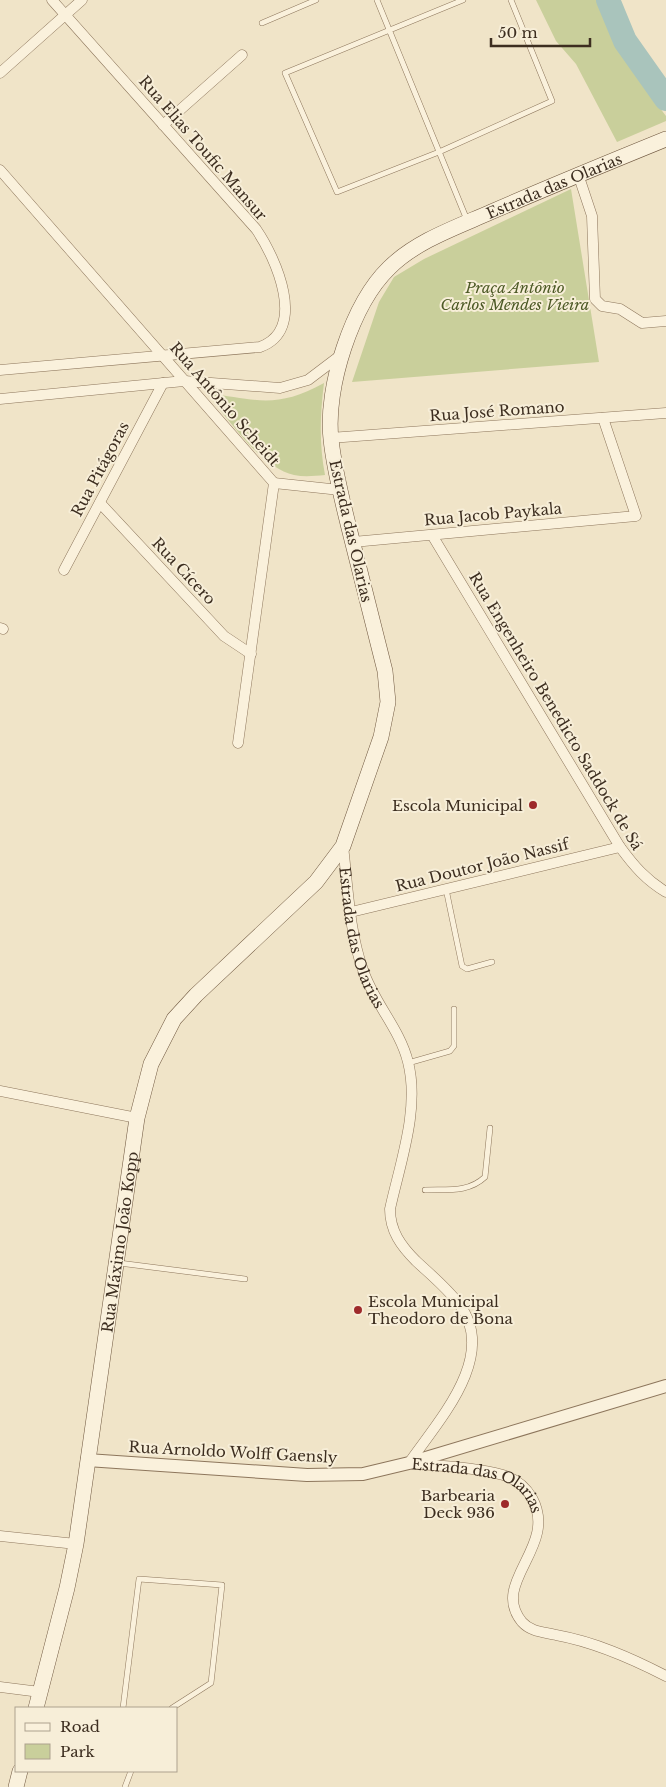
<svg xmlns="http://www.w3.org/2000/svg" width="666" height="1787" font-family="'Libre Baskerville',serif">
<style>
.green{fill:#c9cf9b}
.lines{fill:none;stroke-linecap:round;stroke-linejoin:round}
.river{stroke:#a9c4bc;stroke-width:24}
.service-casing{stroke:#8d765c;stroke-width:6}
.minor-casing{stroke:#8d765c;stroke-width:11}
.tertiary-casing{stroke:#8d765c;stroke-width:14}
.secondary-casing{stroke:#6f573f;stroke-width:16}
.service{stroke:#faf1dc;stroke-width:5}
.minor{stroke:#faf1dc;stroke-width:10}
.tertiary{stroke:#faf1dc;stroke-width:12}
.secondary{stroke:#faf1dc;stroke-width:15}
.poi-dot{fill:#9e2a2b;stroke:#f7eed8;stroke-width:2}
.labels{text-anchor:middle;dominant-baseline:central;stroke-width:4;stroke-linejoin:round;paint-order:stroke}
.street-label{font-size:15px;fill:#3d2e20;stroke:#f7eed8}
.park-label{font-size:15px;font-style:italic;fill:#4d5a26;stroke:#f7eed8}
.poi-label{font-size:15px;fill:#3d2e20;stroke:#f7eed8;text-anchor:end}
</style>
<rect width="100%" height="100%" fill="#f0e4c8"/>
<!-- green -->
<path class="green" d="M 536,0 L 598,0 C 611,46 638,79 666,116 L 666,121 L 617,142 L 576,64 L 556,41 Z
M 571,189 L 599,362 L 352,382 L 379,302 L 394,277 L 424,259 Z
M 324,383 C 320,415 319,443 325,475 C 314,476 304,477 294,475 C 260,467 228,419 207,393 C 257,400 277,409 324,383 Z"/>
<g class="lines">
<!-- river -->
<path class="river" d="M 608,0 L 625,41 L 666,99"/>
<!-- service casing -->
<g class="service-casing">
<path id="service" d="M 377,0 L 467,220
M 463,0 L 285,73 L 337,192 L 439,152 L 552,101 L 511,0
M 262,23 L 316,0
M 446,889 L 462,966 L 467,969 L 492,962
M 408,1063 L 450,1051 L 454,1046 L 454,1009
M 425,1190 C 447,1189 468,1193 485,1177 L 490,1128
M 119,1263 L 245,1279
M 123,1708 L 139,1579 L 222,1585 L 211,1683 L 172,1708
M 125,1787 L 131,1771"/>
</g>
<!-- minor casing -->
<g class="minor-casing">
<g id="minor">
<path d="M 0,73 L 82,0"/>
<path d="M 163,125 L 242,55"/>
<path d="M 0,170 L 274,483 L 238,743"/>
<path d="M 578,174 L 592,216 L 595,299 L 602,306 L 620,309 L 642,323 L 666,321"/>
<path d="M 0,370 L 260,347 C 308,330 276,258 256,229 L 52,0"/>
<path d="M 0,399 L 184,381 L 280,388 L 308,380 L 341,355"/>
<path d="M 330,438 L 666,413"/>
<path d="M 274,483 L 340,490"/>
<path d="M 100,503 L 224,636 L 251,654"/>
<path d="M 432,535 L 620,847 C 634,866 646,880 666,892"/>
<path d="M 353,542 L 636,516 L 603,418"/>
<path d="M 64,570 L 163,383"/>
<path d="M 0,628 L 3,629"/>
<path id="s1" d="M 343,846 C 348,887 349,931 363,970 C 374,1003 400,1029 408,1062 C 420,1109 400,1163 390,1209 C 390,1231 401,1246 416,1261 C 431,1275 447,1288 459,1304 C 499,1356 438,1421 409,1463 C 439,1466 475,1467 503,1475 C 516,1479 526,1487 532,1498 C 559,1547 489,1582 522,1622 C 531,1632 544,1632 556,1635 C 595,1642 631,1658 666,1676"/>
<path d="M 351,912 L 620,847"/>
<path d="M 0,1091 L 137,1118"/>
<path d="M 0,1536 L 76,1544"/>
<path d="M 0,1687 L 40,1692"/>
</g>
</g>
<!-- tertiary casing -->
<g class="tertiary-casing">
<path id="tertiary" d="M 87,1460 L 307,1475 L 363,1474 L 409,1463 L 666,1386"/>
</g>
<!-- secondary casing -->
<g class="secondary-casing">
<g id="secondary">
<path id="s2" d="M 36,1708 L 67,1588 L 76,1544 L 137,1118 L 151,1064 L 174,1019 L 196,995 L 316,882 L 343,846 L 381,737 L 388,702 L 385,671 C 373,623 361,576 349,528 C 342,499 334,469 331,439 C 325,388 352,304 389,268 C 416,241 457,227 491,212 C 549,187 607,163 666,139"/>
<path d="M 16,1787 L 20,1771"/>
</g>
</g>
<!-- service -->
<use href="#service" class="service"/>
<!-- minor -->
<use href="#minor" class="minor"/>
<!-- tertiary -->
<use href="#tertiary" class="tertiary"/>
<!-- secondary -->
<use href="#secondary" class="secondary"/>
</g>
<!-- markers -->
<g class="poi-dot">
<circle cx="533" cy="805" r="5"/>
<circle cx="358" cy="1310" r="5"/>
<circle cx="505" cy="1504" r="5"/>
</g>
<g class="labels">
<!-- street labels -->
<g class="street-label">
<text transform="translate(203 148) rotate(49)">Rua Elias Toufic Mansur</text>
<text stroke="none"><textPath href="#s2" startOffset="1739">Estrada das Olarias</textPath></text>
<text transform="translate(225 404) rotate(49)">Rua Antônio Scheidt</text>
<text transform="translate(497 411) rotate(-4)">Rua José Romano</text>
<text transform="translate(100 469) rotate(-62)">Rua Pitágoras</text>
<text transform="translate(493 514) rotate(-5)">Rua Jacob Paykala</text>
<text transform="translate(351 531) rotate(77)">Estrada das Olarias</text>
<text transform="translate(184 571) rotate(47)">Rua Cícero</text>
<text transform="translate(556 711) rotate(59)">Rua Engenheiro Benedicto Saddock de Sá</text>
<text transform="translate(482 865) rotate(-14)">Rua Doutor João Nassif</text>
<text stroke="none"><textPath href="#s1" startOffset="94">Estrada das Olarias</textPath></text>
<text stroke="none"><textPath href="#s2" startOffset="474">Rua Máximo João Kopp</textPath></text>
<text transform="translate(233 1452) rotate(3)">Rua Arnoldo Wolff Gaensly</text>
<text stroke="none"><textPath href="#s1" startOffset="754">Estrada das Olarias</textPath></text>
</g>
<!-- park labels -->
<g class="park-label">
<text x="515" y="287">Praça Antônio<tspan x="515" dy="17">Carlos Mendes Vieira</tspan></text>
</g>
<!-- poi labels -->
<g class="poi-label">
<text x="523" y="805">Escola Municipal</text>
<text x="368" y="1301" text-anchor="start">Escola Municipal<tspan x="368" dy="17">Theodoro de Bona</tspan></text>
<text x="495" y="1495">Barbearia<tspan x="495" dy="17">Deck 936</tspan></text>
</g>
</g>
<!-- legend -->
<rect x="15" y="1707" width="162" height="65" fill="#f7eed8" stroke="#ada18e"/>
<rect x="25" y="1723" width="25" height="8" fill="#faf1dc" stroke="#ada18e"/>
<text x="60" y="1732" font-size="15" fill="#3d2e20">Road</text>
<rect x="25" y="1744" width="25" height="15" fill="#c9cf9b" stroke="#ada18e"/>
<text x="60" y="1757" font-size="15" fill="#3d2e20">Park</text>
<!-- scale -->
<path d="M491 38v8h99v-8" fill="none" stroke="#3d2e20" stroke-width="2.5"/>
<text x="498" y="38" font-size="15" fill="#3d2e20" stroke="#f7eed8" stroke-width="4" paint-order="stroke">50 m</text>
</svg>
